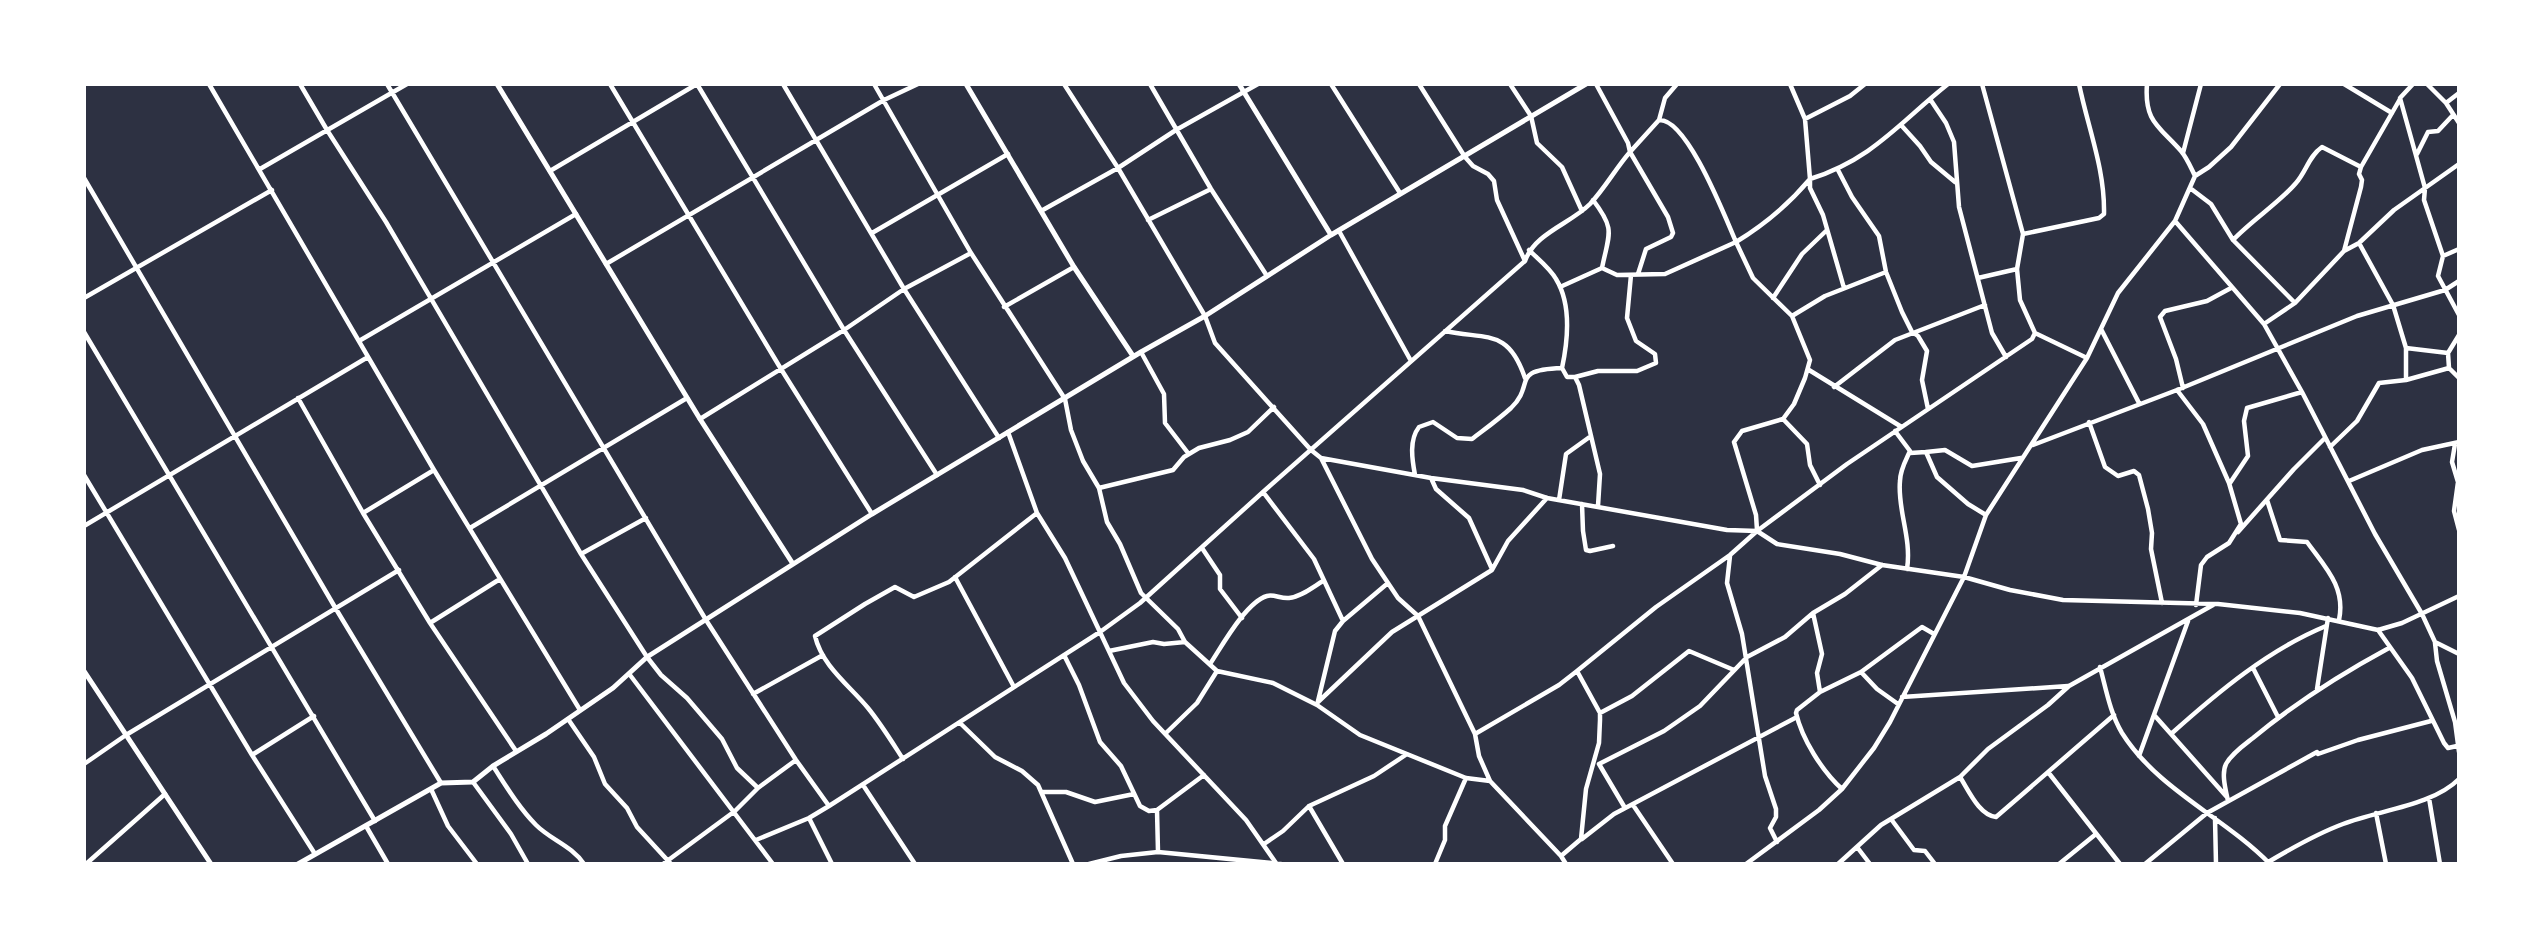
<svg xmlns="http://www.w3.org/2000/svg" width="2543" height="948" font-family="Lora,serif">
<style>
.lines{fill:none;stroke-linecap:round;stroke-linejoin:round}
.minor{stroke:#fff;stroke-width:4.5}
.tertiary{stroke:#fff;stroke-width:5}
</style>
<rect width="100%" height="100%" fill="#2d3142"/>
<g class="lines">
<!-- minor -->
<path class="minor" d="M 209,84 L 434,470 L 580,710
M 300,84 L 327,130 L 386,222 L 581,554 L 647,657 L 661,675 L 687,698 L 722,739 L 737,768 L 758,788
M 387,84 L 706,620 L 796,760 L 829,806
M 610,84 L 781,369 L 872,514
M 697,84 L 844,330 L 937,475
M 783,84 L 904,289 L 999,438
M 874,84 L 971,253 L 1065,399 L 1071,430 L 1083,461 L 1099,488 L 1107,522 L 1120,544 L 1141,593 L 1178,629 L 1185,642 L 1217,671 L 1273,683 L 1317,705 L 1360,735 L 1466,778 L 1490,781
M 1064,84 L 1118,168 L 1205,316 L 1215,343 L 1311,450 L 1321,458 L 1372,559 L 1398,598 L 1418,616 L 1475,734 L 1479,756 L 1490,781 L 1561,856 L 1566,864
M 1150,84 L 1211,189 L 1267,276
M 1331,84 L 1400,193
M 1419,84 L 1465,157 L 1473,166 L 1488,174 L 1494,181 L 1497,200 L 1525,261
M 1510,84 L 1531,116 L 1537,143 L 1562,167 L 1582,211
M 2147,84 C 2144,122 2159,126 2181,151 C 2187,158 2191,168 2195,176
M 2344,84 L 2392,113
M 2413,84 L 2400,98 L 2425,188 L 2424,200 L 2443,256 L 2438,276 L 2459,315
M 2427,84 L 2446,103 L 2459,123
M 1930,99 L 1946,123 L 1954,142 L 1959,207 L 1992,333 L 2006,357
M 2446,103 L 2459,93
M 1805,119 L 1850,96 L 1865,84
M 1659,120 L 1665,98 L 1677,84
M 1901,125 L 1920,146 L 1931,162 L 1955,182
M 2183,153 L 2201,84
M 2417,154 L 2428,132 L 2438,131 L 2453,115
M 260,169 L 407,84
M 1838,170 L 1852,197 L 1879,236 L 1886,272 L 1902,312 L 1912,332 L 1918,336 L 1927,351 L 1922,380 L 1928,409
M 550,171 L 697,84
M 84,178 L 336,609 L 441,783
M 2190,188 L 2211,204 L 2233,240 L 2295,303
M 1593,200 C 1616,230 1609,233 1602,268
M 1041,211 L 1118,168 L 1176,130 L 1258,84
M 1148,220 L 1211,189
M 2175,221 L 2264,324 L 2302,392 L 2375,534 L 2422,614 L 2435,642 L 2459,654
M 1339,231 L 1411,361
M 872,233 L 1008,154
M 2023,234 L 2099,218 L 2104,214 C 2105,169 2088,128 2079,84
M 2233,240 C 2252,220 2280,202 2296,183 C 2306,172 2309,156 2322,147 L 2361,167
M 2359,243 L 2393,305 L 2406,348 L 2406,380
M 1529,250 C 1538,259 1550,268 1556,279 C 1572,305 1568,340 1562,368 L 1567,377 L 1575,377 L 1579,385 L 1600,474 L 1598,506
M 2344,251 L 2361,187 L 2362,180 L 2359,174 L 2361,167 L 2400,99
M 2443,256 L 2459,249
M 606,264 L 884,100 L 918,84
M 1978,278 L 2017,269
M 1560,287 L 1602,268 L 1617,275 L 1665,274 L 1736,242 C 1725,217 1687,118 1659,120 L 1630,152 L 1668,217 L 1673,233 L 1671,237 L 1646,249 L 1638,274
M 1844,288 L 1823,215 L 1810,188 L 1810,179 C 1873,159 1899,123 1948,84
M 84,298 L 272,190
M 1773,298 L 1802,254 L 1827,230
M 1004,307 L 1074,267
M 1792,316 L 1825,296 L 1886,272
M 2264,324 L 2295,303 L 2344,251 L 2359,243 L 2394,210 L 2459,164
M 2101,329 L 2139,403
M 1445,331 C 1487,340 1508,328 1525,378
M 84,332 L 375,821
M 2035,333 L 2087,358
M 2459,335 L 2448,353 L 2449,368 L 2459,378
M 359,341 L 576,214
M 2406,348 L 2448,353
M 1141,352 L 1164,394 L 1165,423 L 1188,453
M 1809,370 L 1900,426
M 1575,377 L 1598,371 L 1637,371 L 1656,363 L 1655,354 L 1636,341 L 1627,318 L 1631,275
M 1834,387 L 1895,340 L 1985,305
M 2183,388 L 2176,359 L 2160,317 L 2165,311 L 2207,301 L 2231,288
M 2177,390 L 2203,424 L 2229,483 L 2241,524 L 2229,543 L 2207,557 L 2201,565 L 2196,605
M 298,398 L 363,513 L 430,623 L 516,751
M 700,419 L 844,330 L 904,289 L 971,253
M 1783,419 L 1807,444 L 1810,465 L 1820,485
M 2089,422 L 2105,467 L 2118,476 L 2134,471 L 2139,475 L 2148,509 L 2152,533 L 2151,549 L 2162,603
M 1895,431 L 1910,451 C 1906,460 1900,470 1900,481 C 1897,509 1912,538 1907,569
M 1008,432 L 1037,513 L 1065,558 L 1124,683 L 1153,721 L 1246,820 L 1276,863
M 2455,444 L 2452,462 L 2458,482 L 2454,511 L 2459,530
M 2033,445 L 2177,390 L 2357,316 L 2445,290 L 2459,281
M 2330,447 L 2357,421 L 2379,383 L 2406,380 L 2449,368
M 1926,452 L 1945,450 L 1972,466 L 2021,458
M 1910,453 L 1926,452 L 1937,477 L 1968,504 L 1986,515
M 1321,458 L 1431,478 L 1523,490 L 1547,498 L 1727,530 L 1757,531 L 1777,544 L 1840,554 L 1882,565 L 1964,577 L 2010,590 L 2063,600 L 2218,604 L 2300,613 L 2378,630 L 2402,623 L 2459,596
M 84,475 L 252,755 L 315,854
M 1415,475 C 1412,459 1409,440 1419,427 L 1433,422 L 1457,438 L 1472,439 C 1485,429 1499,419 1511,408 C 1536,384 1509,370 1562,368
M 1431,478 L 1436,489 L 1469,518 L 1492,569
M 2349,481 L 2422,450 L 2459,442
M 2230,483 L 2248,456 L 2244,421 L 2247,408 L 2302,392
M 1099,488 L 1173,470 L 1184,457 L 1199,448 L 1230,440 L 1248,432 L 1274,407
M 1263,492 L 1314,559 L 1343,621 L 1335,631 L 1318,701
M 1559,500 L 1566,454 L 1591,436
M 2267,500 L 2280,540 L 2307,542 C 2325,567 2346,587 2339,620
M 1582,504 L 1583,531 L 1586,550 L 1590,551 L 1613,546
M 363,513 L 434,470
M 84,526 L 368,357
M 470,528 L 687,398
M 1757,530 L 1756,515 L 1734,442 L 1742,431 L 1783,419 L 1794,404 L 1805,378 L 1810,360 L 1792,316 L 1753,278 L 1736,242 C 1764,225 1789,204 1810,179 L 1805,119 L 1790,84
M 2238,532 L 2294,469 L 2325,438
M 1202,548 L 1220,575 L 1220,589 L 1242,618
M 581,554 L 646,518
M 1730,556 L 1727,583 L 1742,634 L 1765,776 L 1776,809 L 1776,817 L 1770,828 L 1777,842
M 955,577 L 1014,687
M 1813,613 L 1822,654 L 1817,673 L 1820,692 L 1797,710 L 1796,713 C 1802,739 1822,771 1842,789
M 1343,621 L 1388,583
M 430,623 L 500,579
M 2378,630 L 2412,678 L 2444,743 L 2448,748 L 2457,746
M 2435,643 L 2437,661 L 2455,722 L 2459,752
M 1109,651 L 1153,642 L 1164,644 L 1185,642
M 1064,655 L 1079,685 L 1100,742 L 1121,766 L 1140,806 L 1149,811 L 1157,810 L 1204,775
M 1210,664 C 1222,646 1246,602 1267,596 C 1274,594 1281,599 1289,598 C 1301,597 1313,587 1323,581
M 2100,667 C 2106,689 2110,713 2122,733 C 2158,790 2224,817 2270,864
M 2253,668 L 2278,717
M 1861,672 L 1877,689 L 1898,704
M 630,675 L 773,864
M 2317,689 L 2328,618
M 1820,692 L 1861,672 L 1922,627 L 1934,634
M 753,694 L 823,655
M 1902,697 L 2068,686
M 1318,702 L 1392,632 L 1492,570 L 1508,541 L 1547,498
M 1600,713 L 1632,696 L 1689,651 L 1734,670
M 2155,716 L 2171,734 C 2218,692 2268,650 2326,626
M 568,719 L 594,757 L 605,784 L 627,808 L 637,827 L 671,864
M 960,723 L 995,757 L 1022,771 L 1038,785 L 1073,864
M 1166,733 L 1197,703 L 1217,671
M 1475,734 L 1559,685 L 1577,671
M 2171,734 L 2226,796
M 252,755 L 314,716
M 2139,756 L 2188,621
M 903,759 C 892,742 881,724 868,708 C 850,686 822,666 815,636 L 865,604 L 895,587 L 914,597 L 949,582 L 1037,513
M 84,764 L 126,735 L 399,570
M 1599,764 L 1664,731 L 1700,706 L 1747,657 L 1785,637 L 1813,613 L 1845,594 L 1882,565
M 1599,764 L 1625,808
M 493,766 C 506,786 519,808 536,825 C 551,840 572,846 584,864
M 2048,772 L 2120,864
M 1960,777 C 1969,791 1979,815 1996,817 L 2114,715
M 473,782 L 511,834 L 528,864
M 863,785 L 915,864
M 431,789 L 448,826 L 477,864
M 1042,792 L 1066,792 L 1095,802 L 1134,794
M 2429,798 L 2440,864
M 2228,801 C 2226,791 2221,774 2226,764 C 2232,753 2244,745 2253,738 C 2295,703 2341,674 2389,648
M 1633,805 L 1673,864
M 1309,806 L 1343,864
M 1157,810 L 1158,852
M 2376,813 L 2386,864
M 809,818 L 832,864
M 2215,818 L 2216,864
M 1891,819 L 1914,850 L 1925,851 L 1935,864
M 366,826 L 388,864
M 1582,839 L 1614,814 L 1797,717
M 756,840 L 809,818 L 829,806 L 1100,632 L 1140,603 L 1263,492 L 1525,261 C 1535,233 1570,224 1590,204 C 1605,188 1616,168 1630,152 L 1628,143 L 1596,84
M 1264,844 L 1283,831 L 1309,806 L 1374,776 L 1407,754
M 1857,847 L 1870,864
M 1561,856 L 1581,839 L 1586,789 L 1599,743 L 1600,720 L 1600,713 L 1577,671 L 1656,607 L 1730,555 L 1757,531 L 1847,464 L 2032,339 L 2035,333 L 2020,300 L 2017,269 L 2023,234 L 1982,84
M 86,864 L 165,794
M 663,864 L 735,811 L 758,788 L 796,760
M 1089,864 L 1121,856 L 1158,852 L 1281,864
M 1435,864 L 1445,840 L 1445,826 L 1466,778
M 1746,864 L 1819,810 L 1842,789 L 1874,748 L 1890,722 L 1964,577 L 1986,515 L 2087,358 L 2118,293 L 2175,221 L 2195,176 L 2209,167 L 2231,147 L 2280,84
M 1838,864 L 1881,825 L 1960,777 L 1988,749 L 2048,705 L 2069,686 L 2213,605
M 2059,864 L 2096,834
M 2145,864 L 2207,813 L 2317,752 L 2318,754 L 2358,740 L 2431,721
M 2265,864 C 2290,849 2316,834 2343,824 C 2379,810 2432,806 2459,779"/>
<!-- tertiary -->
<path class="tertiary" d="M 497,84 L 700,419 L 793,564
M 966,84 L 1074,267 L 1133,356
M 1239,84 L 1331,235
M 84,671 L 211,864
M 298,864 L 441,783 L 473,782 L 493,766 L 546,734 L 613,688 L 647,657 L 872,514 L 1141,352 L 1205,316 L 1331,235 L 1586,84"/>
</g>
<!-- border -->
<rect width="2543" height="948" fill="none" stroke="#ffffff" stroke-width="172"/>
</svg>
